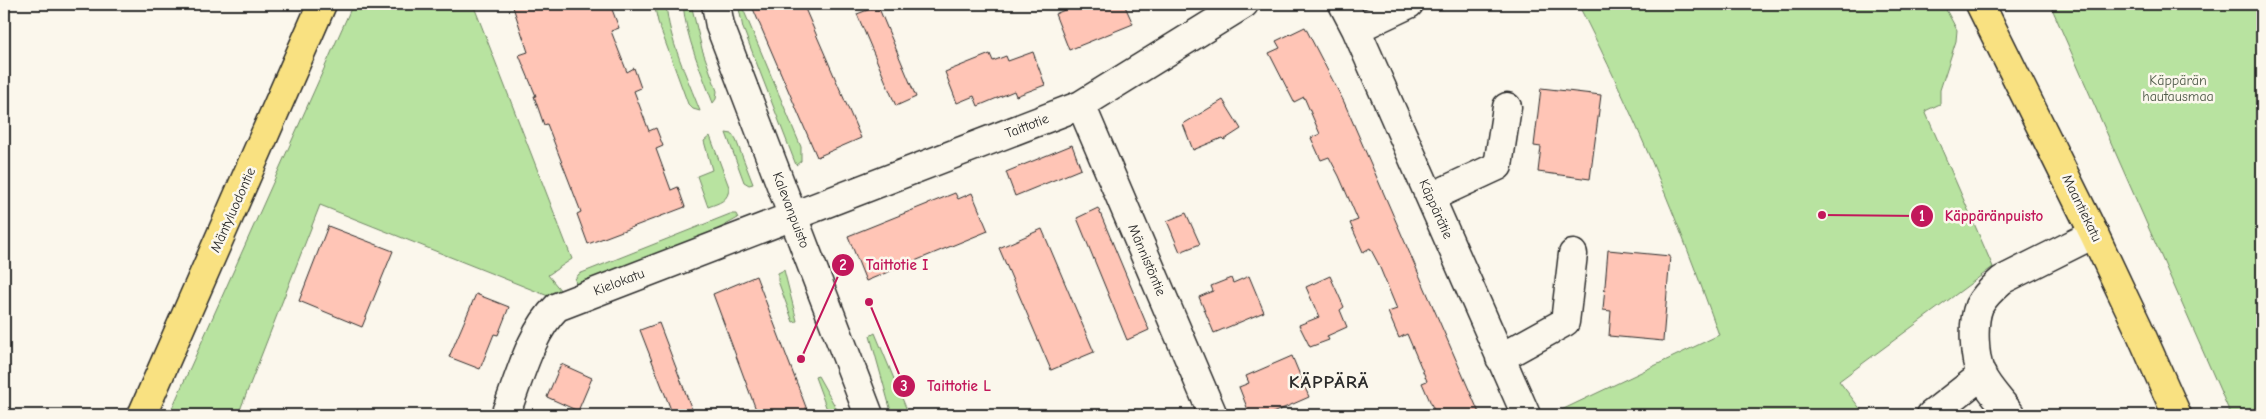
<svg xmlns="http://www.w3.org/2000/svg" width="2266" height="419" font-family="'Comic Neue',sans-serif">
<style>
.green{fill:#b8e3a0;stroke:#728766}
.building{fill:#ffc5b6;stroke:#2b2b2b}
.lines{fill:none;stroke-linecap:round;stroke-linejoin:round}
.minor-casing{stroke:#2b2b2b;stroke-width:31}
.major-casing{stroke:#2b2b2b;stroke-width:31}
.highway-casing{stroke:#2b2b2b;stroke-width:31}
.minor{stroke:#fbf7ec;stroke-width:28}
.major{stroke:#f9e181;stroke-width:28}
.highway{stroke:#f9e181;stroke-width:28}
.labels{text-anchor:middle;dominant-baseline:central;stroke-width:5;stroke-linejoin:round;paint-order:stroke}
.park-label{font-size:14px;fill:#4e5948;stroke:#fbf7ec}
.street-label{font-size:14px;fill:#2b2b2b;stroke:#fbf7ec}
.district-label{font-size:19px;font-weight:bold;letter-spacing:1px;fill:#2b2b2b;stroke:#fbf7ec}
.leader{fill:none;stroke:#c2185b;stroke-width:2}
.callout-dot{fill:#c2185b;stroke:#fbf7ec;stroke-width:2}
.mark-label{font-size:15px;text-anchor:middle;font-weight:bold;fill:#fff}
.callout-label{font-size:15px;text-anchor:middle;font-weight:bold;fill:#c2185b;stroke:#fbf7ec;stroke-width:5;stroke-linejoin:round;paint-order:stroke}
</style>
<rect width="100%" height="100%" fill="#fbf7ec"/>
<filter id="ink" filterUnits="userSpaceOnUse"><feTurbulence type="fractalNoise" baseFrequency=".02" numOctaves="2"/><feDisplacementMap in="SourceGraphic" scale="10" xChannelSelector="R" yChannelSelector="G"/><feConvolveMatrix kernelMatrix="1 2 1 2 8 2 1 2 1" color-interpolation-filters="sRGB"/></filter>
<g filter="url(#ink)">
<!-- green -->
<path class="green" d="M 353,4 L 473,4 L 572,259 L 548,275 L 561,291 L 548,296 L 320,205 L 238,415 L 169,415 Z
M 654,4 L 666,4 C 669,40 687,77 700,111 L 693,109 L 688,104 L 658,22 Z
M 683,4 L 691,4 L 702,49 L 717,91 L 716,99 L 713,103 C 701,71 686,38 683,4 Z
M 738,4 L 741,4 L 801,147 L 801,161 L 796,165 L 743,28 Z
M 1578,4 L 1943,4 L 1957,30 L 1956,41 L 1940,90 L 1940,104 L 1925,111 L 1993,267 L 1839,381 L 1865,415 L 1551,415 L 1719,335 C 1679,222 1633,111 1578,4 Z
M 2050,4 L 2262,4 L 2262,415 L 2231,415 Z
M 726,133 L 732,134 L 736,140 L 753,184 L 749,185 L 744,182 Z
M 710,136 L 729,187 C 729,201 719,203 708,207 L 697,176 L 712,170 L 704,141 Z
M 730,214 L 736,214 L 738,218 L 706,236 L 576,285 L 575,279 L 579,274 Z
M 784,270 L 797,321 L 793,322 L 778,281 L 778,273 Z
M 875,333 L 909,415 L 892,415 L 870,336 Z
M 818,376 L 840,415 L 829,415 L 815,377 Z"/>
<!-- building -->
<path class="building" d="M 512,4 L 610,4 L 619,28 L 611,31 L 627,72 L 634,68 L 641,88 L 634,91 L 649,131 L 656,128 L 663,146 L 656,149 L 671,190 L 678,187 L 685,207 L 588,244 L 577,214 L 581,212 L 547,124 L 544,125 L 534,96 L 536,96 L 519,55 L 528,52 Z
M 751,4 L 803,4 L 861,138 L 817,157 Z
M 1079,4 L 1124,4 L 1133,24 L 1069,50 L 1055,14 Z
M 878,6 L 916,97 L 896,106 L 857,14 Z
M 1305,27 L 1344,102 L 1480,415 L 1436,415 L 1422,383 L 1427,381 L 1407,334 L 1399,338 L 1388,312 L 1397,309 L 1378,263 L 1370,248 L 1363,252 L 1350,223 L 1358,220 L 1339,176 L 1329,157 L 1321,160 L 1311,138 L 1320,134 L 1304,97 L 1294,102 L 1269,53 L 1280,48 L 1276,41 Z
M 1033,52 L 1045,85 L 1016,96 L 1014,91 L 978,106 L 974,96 L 957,103 L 945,72 L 990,54 L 993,61 L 1006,56 L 1008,61 Z
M 1541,88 L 1601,95 L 1590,179 L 1538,172 L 1541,147 L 1534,146 Z
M 1223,100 L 1241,129 L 1224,140 L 1222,138 L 1193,150 L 1183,124 Z
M 1072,145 L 1081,169 L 1015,196 L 1006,172 Z
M 955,193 L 958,199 L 972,193 L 988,231 L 866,281 L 848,236 Z
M 1098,208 L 1149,330 L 1127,340 L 1077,218 Z
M 1186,213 L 1200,244 L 1180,252 L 1167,221 Z
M 328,226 L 393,251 L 362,327 L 299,301 Z
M 1042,229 L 1094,352 L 1051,370 L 999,248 Z
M 1608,250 L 1670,256 L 1663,341 L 1609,336 L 1611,311 L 1603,310 Z
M 756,276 L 809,415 L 758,415 L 713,294 Z
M 1249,276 L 1264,312 L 1214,333 L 1199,297 L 1213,291 L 1211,286 L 1231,278 L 1233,283 Z
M 1330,276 L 1344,307 L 1340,310 L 1347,327 L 1327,336 L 1329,340 L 1310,347 L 1299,325 L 1319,317 L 1306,287 Z
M 476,294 L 509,307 L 498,335 L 494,334 L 480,369 L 449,357 Z
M 659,323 L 694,415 L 673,415 L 640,330 Z
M 1292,356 L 1309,397 L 1268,415 L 1250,415 L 1239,387 L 1249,383 L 1246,376 Z
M 561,364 L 592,378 L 578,411 L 547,397 Z"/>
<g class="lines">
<!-- minor casing -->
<g class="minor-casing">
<path id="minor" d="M 716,4 L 720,26 L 869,415
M 1343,4 L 1356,29 L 1526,415
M 1356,29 L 1409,4
M 1081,105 L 1213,415
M 1431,197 L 1498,166 L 1507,107
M 1500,358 L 1565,322 L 1573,254
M 505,415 C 519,380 530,333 557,307 L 1081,105 L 1244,4
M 1931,415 L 1982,375
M 2011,415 C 2002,402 1988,389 1981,374 C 1974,358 1972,323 1979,306 C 1984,296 1994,287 2002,280 L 2094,234"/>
</g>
<!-- major casing -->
<g class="major-casing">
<path id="major" d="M 1980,4 L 2094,234 L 2137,325 L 2177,415"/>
</g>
<!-- highway casing -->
<g class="highway-casing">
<path id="highway" d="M 142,415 L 322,4"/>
</g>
<!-- minor -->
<use href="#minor" class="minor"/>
<!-- major -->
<use href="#major" class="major"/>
<!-- highway -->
<use href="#highway" class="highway"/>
</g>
</g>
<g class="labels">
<!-- park labels -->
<g class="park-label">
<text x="2178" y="80">Käppärän<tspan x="2178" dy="16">hautausmaa</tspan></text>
</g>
<!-- street labels -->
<g class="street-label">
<text transform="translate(1027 126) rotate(-21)">Taittotie</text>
<text transform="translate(2082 208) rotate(64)">Maantiekatu</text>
<text transform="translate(1436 209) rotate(66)">Käppärätie</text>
<text transform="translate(233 210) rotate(-66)">Mäntyluodontie</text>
<text transform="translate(791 210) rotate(69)">Kalevanpuisto</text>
<text transform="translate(1147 260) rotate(67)">Männistöntie</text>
<text transform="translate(619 282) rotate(-21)">Kielokatu</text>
</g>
<!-- district labels -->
<g class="district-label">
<text x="1329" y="382">KÄPPÄRÄ</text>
</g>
</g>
<!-- callouts -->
<path class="leader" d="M1822 215L1922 216M801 359L843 265M869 302L904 386"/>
<g class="callout-dot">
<circle cx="1822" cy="215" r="5"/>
<circle cx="801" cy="359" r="5"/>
<circle cx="869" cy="302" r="5"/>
<circle cx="1922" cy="216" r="12"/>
<circle cx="843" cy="265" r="12"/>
<circle cx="904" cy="386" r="12"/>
</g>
<g class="mark-label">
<text x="1922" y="221">1</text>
<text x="843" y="270">2</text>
<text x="904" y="391">3</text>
</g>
<g class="callout-label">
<text x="1994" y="221">Käppäränpuisto</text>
<text x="897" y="270">Taittotie I</text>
<text x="959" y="391">Taittotie L</text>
</g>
<!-- margin -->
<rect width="2266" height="419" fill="none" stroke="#fbf7ec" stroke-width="20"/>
<rect x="10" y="10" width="2246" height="399" fill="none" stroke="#2b2b2b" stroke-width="2" filter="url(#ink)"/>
</svg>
